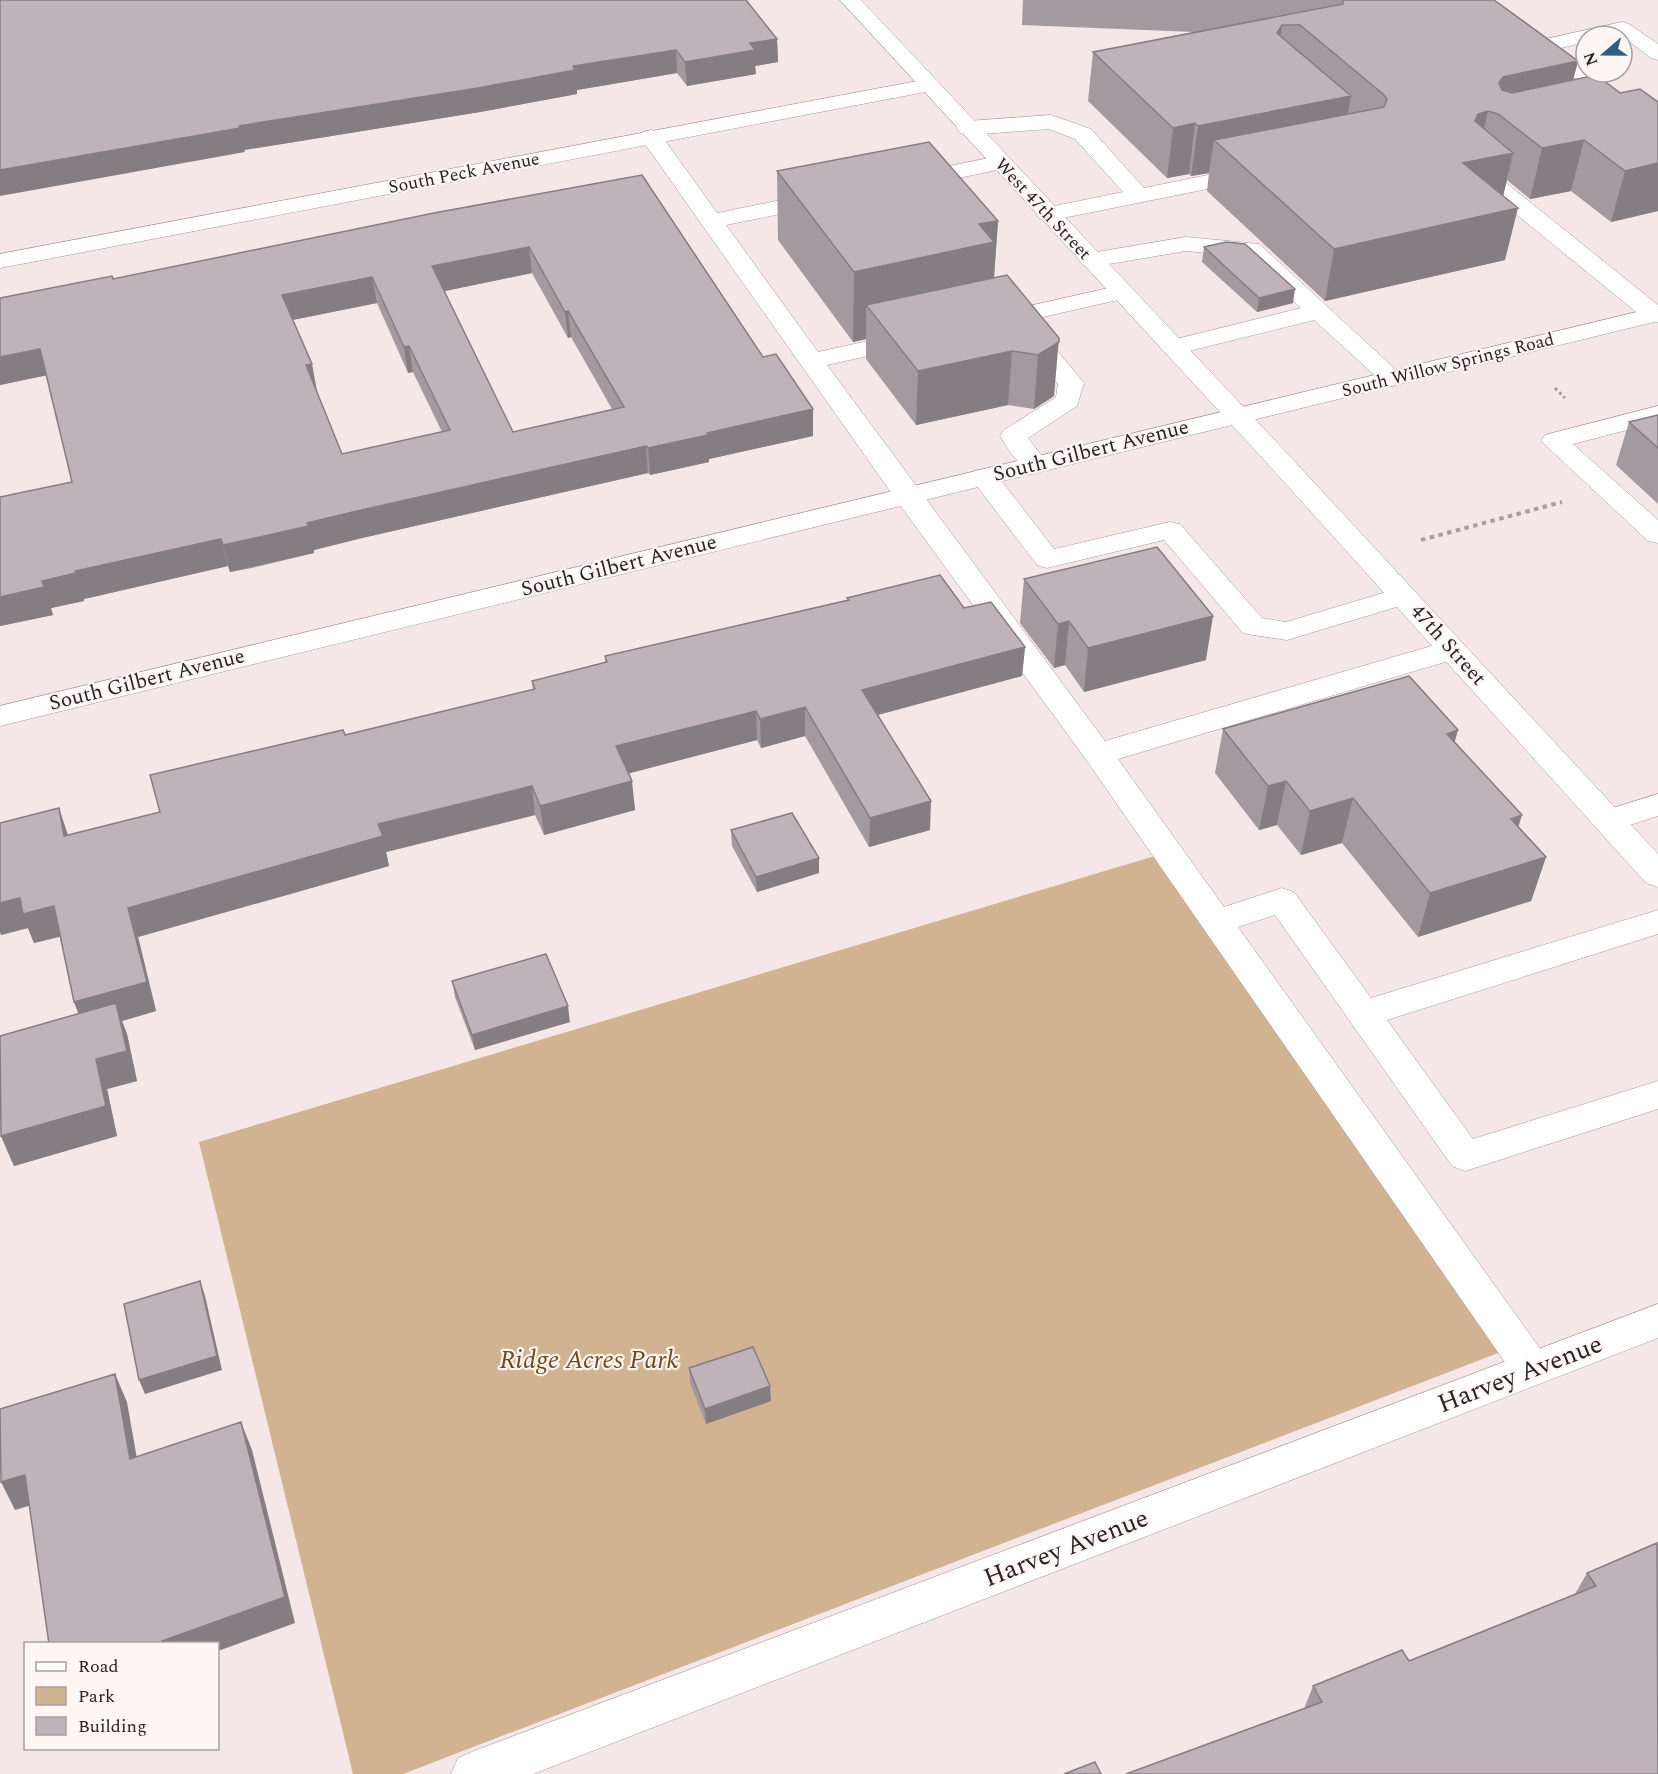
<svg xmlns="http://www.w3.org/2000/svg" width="1658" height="1774" font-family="Spectral,serif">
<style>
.green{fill:#d1b291}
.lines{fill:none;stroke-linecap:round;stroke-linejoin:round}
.service-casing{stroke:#a7989a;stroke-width:1}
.minor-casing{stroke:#a7989a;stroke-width:1}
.tertiary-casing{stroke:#a7989a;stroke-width:1}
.secondary-casing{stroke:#a7989a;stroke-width:1}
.path-far1{stroke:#a99d9d;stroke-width:3;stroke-dasharray:3 3;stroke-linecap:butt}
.path{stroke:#a99d9d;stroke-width:4;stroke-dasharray:4.5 4.5;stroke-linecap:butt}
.service{fill:#fff;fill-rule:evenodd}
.minor{fill:#fff;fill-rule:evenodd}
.tertiary{fill:#fff;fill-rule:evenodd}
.secondary{fill:#fff;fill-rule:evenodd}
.wall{fill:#a4999f;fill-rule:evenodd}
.shaded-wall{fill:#867d82}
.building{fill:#bfb2b9;stroke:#867d82;stroke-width:1.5;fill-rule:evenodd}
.labels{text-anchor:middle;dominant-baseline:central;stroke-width:4.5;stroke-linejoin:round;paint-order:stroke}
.far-street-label{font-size:18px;fill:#282222;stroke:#fef5f5}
.street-label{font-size:21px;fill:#282222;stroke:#fef5f5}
.near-park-label{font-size:26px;font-style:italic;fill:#734911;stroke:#fef5f5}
.near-street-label{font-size:26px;fill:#282222;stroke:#fef5f5}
</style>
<rect width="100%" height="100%" fill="#f5e6e7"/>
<!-- green -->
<path class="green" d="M 1155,856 L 1506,1350 L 403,1774 L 353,1774 L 199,1142 Z"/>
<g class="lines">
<!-- service casing -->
<g class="service-casing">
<path id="service" d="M 1622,22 L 1629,24 L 1658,44 L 1658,60 L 1651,58 L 1622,36 L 1586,36 L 1586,42 L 1561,48 L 1586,67 L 1586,72 L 1593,72 L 1628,98 L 1631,103 L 1628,108 L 1612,108 L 1534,45 L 1537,41 Z
M 1051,115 L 1091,129 L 1144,188 L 1252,166 L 1260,168 L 1263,173 L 1260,178 L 1252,180 L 1048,221 L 1040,219 L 1036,214 L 1040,209 L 1123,192 L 1075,139 L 1049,129 L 968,135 L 960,133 L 957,128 L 960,123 L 968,121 Z
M 651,130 L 659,132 L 717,213 L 821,192 L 829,194 L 833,199 L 829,204 L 726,225 L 818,352 L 909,332 L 918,335 L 922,340 L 918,345 L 827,365 L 1105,741 L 1442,643 L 1452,640 L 1462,643 L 1467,650 L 1462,657 L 1118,759 L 1224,907 L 1282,888 L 1294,892 L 1371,998 L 1658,910 L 1658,934 L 1387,1020 L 1473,1139 L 1658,1081 L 1658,1109 L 1465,1171 L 1452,1166 L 1275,915 L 1238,927 L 1546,1357 L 1552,1369 L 1546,1381 L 1532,1386 L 1518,1381 L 1087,761 L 897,501 L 640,137 L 643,132 Z
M 999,156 L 1007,158 L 1010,163 L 1007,168 L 910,188 L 902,186 L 899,181 L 902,176 L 910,174 Z
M 1477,164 L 1485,166 L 1658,305 L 1658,322 L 1646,320 L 1469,176 L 1466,171 L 1469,166 Z
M 1186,237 L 1259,244 L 1405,378 L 1401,383 L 1392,386 L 1383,383 L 1314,320 L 1173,355 L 1164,352 L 1160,347 L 1164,342 L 1301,308 L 1244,256 L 1186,251 L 1091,267 L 1083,265 L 1079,260 L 1083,255 L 1091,253 Z
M 1122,285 L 1131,287 L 1134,292 L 1131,297 L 994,328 L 985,326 L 982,321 L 985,316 Z
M 1028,324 L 1037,326 L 1084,383 L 1077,406 L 1028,438 L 1048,464 L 1045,470 C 1022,475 1011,453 1000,436 L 1004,430 L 1056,397 L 1058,384 L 1016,331 L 1019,326 Z
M 1658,406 L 1658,422 L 1573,444 L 1658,520 L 1658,543 L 1648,541 L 1541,441 L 1545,435 Z
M 984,469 L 994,471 L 1054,549 L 1170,522 L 1180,524 L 1262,618 L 1286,622 L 1403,587 L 1413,590 L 1417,596 L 1413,602 L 1287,640 L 1253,635 L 1243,633 L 1164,540 L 1047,568 L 1037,565 L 970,477 L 974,471 Z
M 1658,794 L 1658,816 L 1608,832 L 1597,829 L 1592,821 L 1597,813 Z"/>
</g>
<!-- minor casing -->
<g class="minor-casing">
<path id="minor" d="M 928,79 L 936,80 L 939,85 L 936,90 L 0,268 L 0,254 Z
M 1658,1304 L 1658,1338 L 533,1774 L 451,1774 L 458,1758 L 474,1751 Z"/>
</g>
<!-- tertiary casing -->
<g class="tertiary-casing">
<path id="tertiary" d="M 1658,307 L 1658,321 L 0,726 L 0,706 Z"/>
</g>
<!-- secondary casing -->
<g class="secondary-casing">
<path id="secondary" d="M 840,0 L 861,0 L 1284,450 L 1658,854 L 1658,887 L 1646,883 L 1266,462 Z"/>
</g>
<!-- path-far1 -->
<path class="path-far1" d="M 1555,388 L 1565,398"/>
<!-- path -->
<path class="path" d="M 1421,540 L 1562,502"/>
<!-- service -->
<use href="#service" class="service"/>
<!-- minor -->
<use href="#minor" class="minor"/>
<!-- tertiary -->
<use href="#tertiary" class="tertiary"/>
<!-- secondary -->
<use href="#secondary" class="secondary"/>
</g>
<!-- wall -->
<path class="wall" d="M 0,0 L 777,39 L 778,62 L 755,66 L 756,74 L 687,86 L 677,73 L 577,90 L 577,94 L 480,112 L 244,150 L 245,152 Z
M 1023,0 L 1494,0 L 1578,61 L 1573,80 L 1620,93 L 1658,102 L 1658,211 L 1611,222 L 1571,191 L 1530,199 L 1507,180 L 1503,196 L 1505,260 L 1325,301 L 1207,191 L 1209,173 L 1191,176 L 1189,174 L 1167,178 L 1088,101 L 1093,52 L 1194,32 L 1022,25 Z
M 777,171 L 998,221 L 994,278 L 1007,275 L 1054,396 L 1034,409 L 1008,405 L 916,425 L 866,359 L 866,339 L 853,342 L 778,240 Z
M 642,175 L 813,436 L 709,459 L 709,462 L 650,475 L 648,473 L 362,538 L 314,550 L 314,553 L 252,568 L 230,572 L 228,566 L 84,599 L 84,601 L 51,608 L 53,615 L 0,626 L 0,497 L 72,482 L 47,375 L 0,385 L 113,279 ZM 532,273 L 568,338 L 571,337 L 612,409 L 513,432 L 444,291 ZM 377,303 L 408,373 L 413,372 L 442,432 L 342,454 L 316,391 L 293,320 Z
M 1204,247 L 1293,303 L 1257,312 L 1202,262 Z
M 1658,415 L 1658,504 L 1616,465 L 1629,422 Z
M 1024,579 L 1206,660 L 1084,692 L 1065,665 L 1054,668 L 1020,623 Z
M 847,598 L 964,608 L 1025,647 L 1022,676 L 878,715 L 930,830 L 869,847 L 805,736 L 761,748 L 757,740 L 629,773 L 635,810 L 544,835 L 535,815 L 386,852 L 389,866 L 138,937 L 156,1011 L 122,1021 L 127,1034 L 137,1081 L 107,1089 L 117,1136 L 14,1166 L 1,1136 L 79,1014 L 74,1002 L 60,937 L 34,943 L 28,928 L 1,935 L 0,931 L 0,823 L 68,835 L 160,812 L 345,735 L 533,690 L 532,681 L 605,662 L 605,656 L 847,600 Z
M 1223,729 L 1455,742 L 1518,826 L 1546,857 L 1531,901 L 1418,937 L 1342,843 L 1301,855 L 1277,825 L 1259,830 L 1215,773 Z
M 731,830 L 819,873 L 757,892 L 732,846 Z
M 452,981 L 570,1022 L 475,1050 L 455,997 Z
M 689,1368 L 771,1401 L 706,1424 L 690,1383 Z
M 1658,1544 L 1658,1774 L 1304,1709 L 1313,1686 L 1409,1661 L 1575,1594 L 1587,1573 Z"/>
<!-- shaded-wall -->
<path class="shaded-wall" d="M 1282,25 L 1275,74 L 1277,33 Z
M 777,39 L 778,62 L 755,66 L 756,74 L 687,86 L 685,62 L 750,43 Z
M 676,50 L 677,73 L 577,90 L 577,94 L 480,112 L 244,150 L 245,152 L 0,196 L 0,170 L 239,126 L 573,66 Z
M 1578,61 L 1565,111 L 1498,114 L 1499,83 L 1503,77 Z
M 1351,96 L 1342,147 L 1214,140 L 1209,173 L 1191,176 L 1198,126 Z
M 1488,111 L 1477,160 L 1513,153 L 1501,205 L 1463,163 L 1478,114 Z
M 1195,123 L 1189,174 L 1167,178 L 1173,128 Z
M 1584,140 L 1571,191 L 1530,199 L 1542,148 Z
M 1658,163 L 1658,211 L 1611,222 L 1625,171 Z
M 1518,208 L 1505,260 L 1325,301 L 1334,249 Z
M 998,221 L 993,290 L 866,305 L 866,339 L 853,342 L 854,272 L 979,224 Z
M 529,247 L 532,273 L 436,293 L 432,266 Z
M 372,277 L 377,303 L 287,321 L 282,295 Z
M 1295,289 L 1293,303 L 1257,312 L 1259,298 Z
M 568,311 L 571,337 L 568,338 L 565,312 Z
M 1059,338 L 1054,396 L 1034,409 L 1038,355 Z
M 409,346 L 413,372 L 408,373 L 404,347 Z
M 40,349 L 48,375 L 0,385 L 0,357 Z
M 1012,351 L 1008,405 L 916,425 L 918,371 Z
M 312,364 L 317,391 L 311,392 L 306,365 Z
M 813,409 L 813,436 L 709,459 L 709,462 L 650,475 L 648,448 L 707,433 Z
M 646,446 L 648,473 L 362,538 L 314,550 L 314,553 L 230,572 L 223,545 L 307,523 L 357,511 Z
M 221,539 L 228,566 L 84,599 L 84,601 L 51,608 L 53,615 L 0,626 L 0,597 L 42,581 L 75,571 Z
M 1213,616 L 1206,660 L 1084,692 L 1088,648 Z
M 1069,621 L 1065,665 L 1054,668 L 1058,624 Z
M 1025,647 L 1022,676 L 862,719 L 862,690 Z
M 805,707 L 805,736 L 761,748 L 760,719 Z
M 756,711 L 757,740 L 619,776 L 616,746 Z
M 1458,730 L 1446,774 L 1447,734 Z
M 632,781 L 635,810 L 544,835 L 540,806 Z
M 1286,781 L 1277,825 L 1259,830 L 1268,786 Z
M 532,786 L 535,815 L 386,852 L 389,866 L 138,937 L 156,1011 L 122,1021 L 127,1034 L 137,1081 L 107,1089 L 117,1136 L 14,1166 L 1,1136 L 85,1031 L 74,1002 L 128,908 L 378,824 Z
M 1353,798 L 1342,843 L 1301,855 L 1310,811 Z
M 931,801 L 930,830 L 869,847 L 870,818 Z
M 59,808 L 69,838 L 64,836 Z
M 1522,815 L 1508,860 L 1511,819 Z
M 1546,857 L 1531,901 L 1418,937 L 1430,893 Z
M 819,858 L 819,873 L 757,892 L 756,877 Z
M 20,898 L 54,906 L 65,935 L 34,943 L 28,928 L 1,935 L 0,931 L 0,903 Z
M 568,1006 L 570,1022 L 475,1050 L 472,1035 Z
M 200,1281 L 205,1296 L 222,1370 L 145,1394 L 139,1380 Z
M 115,1374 L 127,1402 L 142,1487 L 130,1459 Z
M 770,1386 L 771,1401 L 706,1424 L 705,1409 Z
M 241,1422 L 252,1450 L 295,1623 L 218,1651 L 218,1644 L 163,1644 L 162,1641 Z
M 25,1475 L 39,1503 L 15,1510 L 1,1482 Z"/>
<!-- building -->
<path class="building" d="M 0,0 L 746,0 L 777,39 L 750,43 L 755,50 L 685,62 L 676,50 L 573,66 L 575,70 L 478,88 L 239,126 L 240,128 L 0,170 Z
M 1343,0 L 1494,0 L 1578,61 L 1503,77 L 1499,83 L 1502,90 L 1512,93 L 1596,75 L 1620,93 L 1640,89 L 1658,102 L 1658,163 L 1625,171 L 1584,140 L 1542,148 L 1498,114 L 1488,111 L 1478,114 L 1475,121 L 1513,153 L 1463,163 L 1518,208 L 1334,249 L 1214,140 L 1384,107 L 1387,99 L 1383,94 L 1300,25 L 1282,25 L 1277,33 L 1351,96 L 1198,126 L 1195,123 L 1173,128 L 1093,52 L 1343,4 Z
M 929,142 L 998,221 L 979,224 L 994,242 L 854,272 L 777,171 Z
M 642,175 L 763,357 L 776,354 L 813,409 L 707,433 L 708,435 L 648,448 L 646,446 L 357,511 L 307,523 L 309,526 L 246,540 L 223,545 L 221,539 L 75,571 L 76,573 L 42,581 L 44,587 L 0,597 L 0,497 L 72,482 L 40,349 L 0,357 L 0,298 L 112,276 L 113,279 L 434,213 ZM 529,247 L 565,312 L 568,311 L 624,407 L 513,432 L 432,266 ZM 372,277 L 404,347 L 409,346 L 450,430 L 342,454 L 306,365 L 312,364 L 282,295 Z
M 1226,242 L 1245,244 L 1295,289 L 1259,298 L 1204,247 Z
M 1007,275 L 1059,338 L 1059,342 L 1038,355 L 1012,351 L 918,371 L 866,305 Z
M 1658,415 L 1658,448 L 1629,422 Z
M 1157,547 L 1213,616 L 1088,648 L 1069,621 L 1058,624 L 1024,579 Z
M 940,575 L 964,608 L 991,602 L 1025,647 L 862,690 L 931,801 L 870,818 L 805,707 L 760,719 L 756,711 L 616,746 L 632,781 L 540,806 L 532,786 L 378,824 L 383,836 L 128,908 L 147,982 L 74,1002 L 54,906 L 23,914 L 20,898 L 0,903 L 0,823 L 59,808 L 64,836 L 160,812 L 150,775 L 343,730 L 345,735 L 535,689 L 532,681 L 607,662 L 605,656 L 849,600 L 847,598 Z
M 1409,676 L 1458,730 L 1447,734 L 1522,815 L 1511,819 L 1546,857 L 1430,893 L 1353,798 L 1310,811 L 1286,781 L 1268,786 L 1223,729 Z
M 792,813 L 819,858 L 756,877 L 731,830 Z
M 546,954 L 568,1006 L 472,1035 L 452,981 Z
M 116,1003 L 127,1051 L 96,1059 L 106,1106 L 1,1136 L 0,1036 Z
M 200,1281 L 217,1356 L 139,1380 L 124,1304 Z
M 753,1347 L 770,1386 L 705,1409 L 689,1368 Z
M 115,1374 L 130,1459 L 241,1422 L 285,1597 L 162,1641 L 163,1644 L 49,1644 L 25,1475 L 1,1482 L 0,1409 Z
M 1657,1543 L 1658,1774 L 1126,1774 L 1322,1702 L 1313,1686 L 1402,1650 L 1409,1661 L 1596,1586 L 1587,1573 Z
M 1095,1762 L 1101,1774 L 1064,1774 Z"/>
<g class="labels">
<!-- far-street labels -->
<g class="far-street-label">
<text transform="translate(464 173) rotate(-11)">South Peck Avenue</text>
<text transform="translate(1043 209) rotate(47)">West 47th Street</text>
<text transform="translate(1448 365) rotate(-14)">South Willow Springs Road</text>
</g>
<!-- street labels -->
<g class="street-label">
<text transform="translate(1091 451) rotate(-14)">South Gilbert Avenue</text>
<text transform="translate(619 566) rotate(-14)">South Gilbert Avenue</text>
<text transform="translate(1448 645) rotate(48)">47th Street</text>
<text transform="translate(147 680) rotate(-14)">South Gilbert Avenue</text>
</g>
<!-- near-park labels -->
<g class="near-park-label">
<text x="589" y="1360">Ridge Acres Park</text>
</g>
<!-- near-street labels -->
<g class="near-street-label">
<text transform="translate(1520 1374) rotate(-21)">Harvey Avenue</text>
<text transform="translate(1066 1548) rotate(-21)">Harvey Avenue</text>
</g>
</g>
<!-- legend -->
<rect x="24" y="1642" width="195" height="108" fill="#fef5f5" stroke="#a8a1a1" stroke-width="1.5"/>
<rect x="36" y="1662" width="30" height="9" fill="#ffffff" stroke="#a8a1a1" stroke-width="1.5"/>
<text x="78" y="1672" font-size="18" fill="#282222">Road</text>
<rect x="36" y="1687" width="30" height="18" fill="#d1b291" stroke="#a8a1a1" stroke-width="1.5"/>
<text x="78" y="1702" font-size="18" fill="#282222">Park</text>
<rect x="36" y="1717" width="30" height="18" fill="#bfb2b9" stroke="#a8a1a1" stroke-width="1.5"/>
<text x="78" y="1732" font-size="18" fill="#282222">Building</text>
<!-- north arrow -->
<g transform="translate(1604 54) rotate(250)"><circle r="28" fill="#fef5f5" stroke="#a8a1a1" stroke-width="1.5"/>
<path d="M0-4.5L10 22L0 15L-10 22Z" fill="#2b627d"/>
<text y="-9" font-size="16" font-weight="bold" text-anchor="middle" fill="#282222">N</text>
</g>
</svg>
